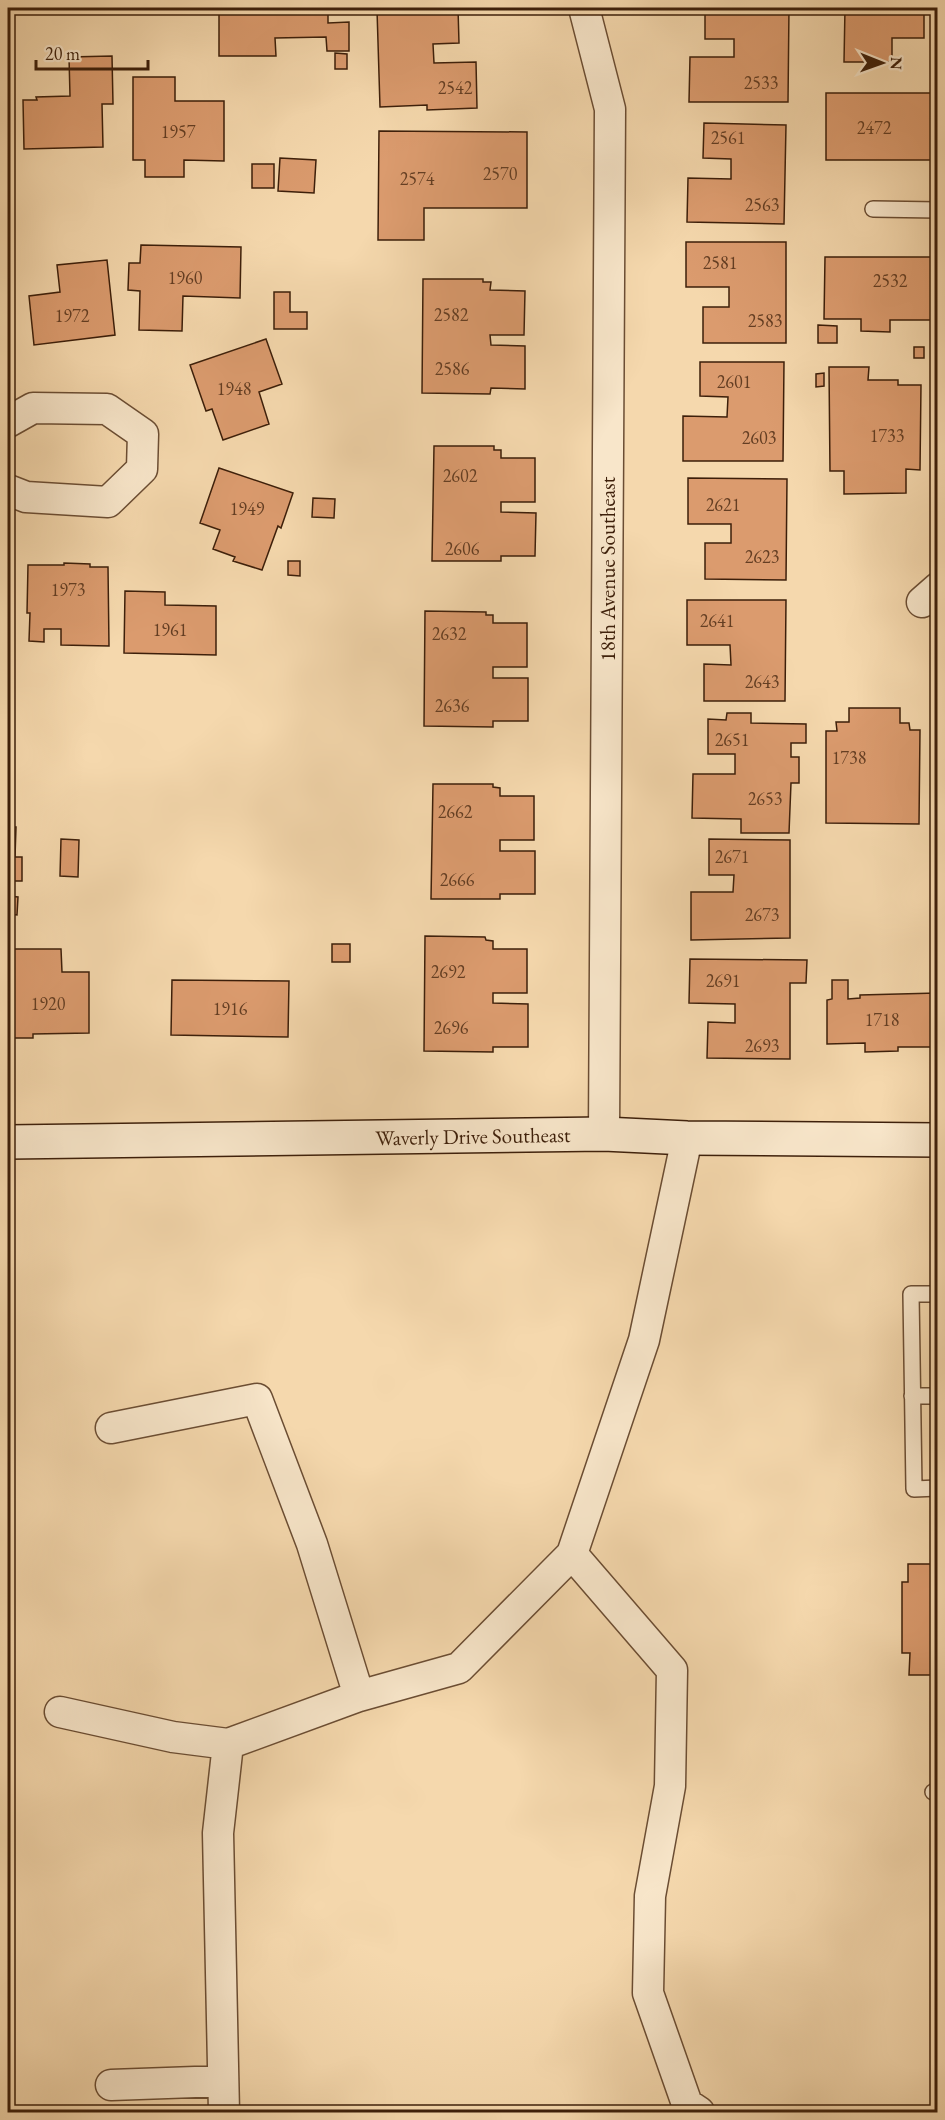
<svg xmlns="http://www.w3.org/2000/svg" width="945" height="2120" font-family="'EB Garamond',serif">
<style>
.building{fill:#db9b6e;stroke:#3d1f0a;stroke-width:1.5}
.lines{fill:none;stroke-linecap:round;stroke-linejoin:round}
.lane-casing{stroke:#6b4d33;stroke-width:18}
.street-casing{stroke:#6b4d33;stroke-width:33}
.secondary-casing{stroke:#3d1f0a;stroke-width:36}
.lane{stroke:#f8e6ca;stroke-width:15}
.street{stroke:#f8e6ca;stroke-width:30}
.secondary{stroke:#f8e6ca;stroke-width:33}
.labels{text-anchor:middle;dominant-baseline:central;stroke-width:4.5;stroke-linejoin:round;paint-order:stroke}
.number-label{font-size:18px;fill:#643e23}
.street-label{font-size:21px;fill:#3d1f0a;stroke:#f8e6ca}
</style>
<rect width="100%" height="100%" fill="#f5d8ad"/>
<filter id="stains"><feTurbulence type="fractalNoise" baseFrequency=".00333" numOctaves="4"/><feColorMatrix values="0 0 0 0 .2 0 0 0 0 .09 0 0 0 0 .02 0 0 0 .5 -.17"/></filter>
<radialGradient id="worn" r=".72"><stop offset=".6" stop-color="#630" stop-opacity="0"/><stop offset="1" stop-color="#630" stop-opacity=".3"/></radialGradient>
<!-- building -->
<path class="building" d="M 219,8 L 328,8 L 328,23 L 349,22 L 349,51 L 327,51 L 326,37 L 275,38 L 276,56 L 219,56 Z
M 458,8 L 459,43 L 433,44 L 434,63 L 476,62 L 477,108 L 427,110 L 427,105 L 380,107 L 377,10 Z
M 705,8 L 789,8 L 788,102 L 689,102 L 690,57 L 734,57 L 734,39 L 705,39 Z
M 845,8 L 924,8 L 924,38 L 892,38 L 892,62 L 844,62 Z
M 335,53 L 347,54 L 347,69 L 335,69 Z
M 112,56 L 113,104 L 102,104 L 103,147 L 24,149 L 23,100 L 37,100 L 36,97 L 70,96 L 69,57 Z
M 133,77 L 175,77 L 175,101 L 224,101 L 224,161 L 184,160 L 184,177 L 145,177 L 145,160 L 133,160 Z
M 826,93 L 938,93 L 938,160 L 826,160 Z
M 704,123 L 786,125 L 784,224 L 687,222 L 688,178 L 731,179 L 731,159 L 703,158 Z
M 379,131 L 527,132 L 527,208 L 424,208 L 424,240 L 378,240 Z
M 280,158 L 316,160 L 314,193 L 278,191 Z
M 252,164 L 274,164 L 274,188 L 252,188 Z
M 686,242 L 786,242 L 786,343 L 703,343 L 703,307 L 729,307 L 729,287 L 686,287 Z
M 141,245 L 241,247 L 240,298 L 183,296 L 182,331 L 139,330 L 140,291 L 128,290 L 129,263 L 140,263 Z
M 825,257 L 938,257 L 938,320 L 890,320 L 890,332 L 861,331 L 861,319 L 824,319 Z
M 107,260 L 115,335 L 34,345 L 29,296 L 60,292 L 57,265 Z
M 423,279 L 483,279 L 483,282 L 491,282 L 490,290 L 525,291 L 524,335 L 490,335 L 491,345 L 525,346 L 525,389 L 491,388 L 490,394 L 422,393 Z
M 274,292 L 290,292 L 290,312 L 307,312 L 307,329 L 274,329 Z
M 818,325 L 837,326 L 837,343 L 818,343 Z
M 266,339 L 282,384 L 259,392 L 269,424 L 223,440 L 212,409 L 206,411 L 190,365 Z
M 914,347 L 924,347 L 924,358 L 914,358 Z
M 700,362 L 784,362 L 783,461 L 683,461 L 683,416 L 727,417 L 728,397 L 700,396 Z
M 829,367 L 869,367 L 868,380 L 898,380 L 898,385 L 921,385 L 920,470 L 906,469 L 906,493 L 844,494 L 844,471 L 830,471 Z
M 824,373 L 824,386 L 816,387 L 816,374 Z
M 932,374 L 938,374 L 938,474 L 933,474 Z
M 434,446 L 494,446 L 494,450 L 501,450 L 501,458 L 535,458 L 535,502 L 501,502 L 501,512 L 536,513 L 535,556 L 501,556 L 501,561 L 432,561 Z
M 219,468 L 293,493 L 281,528 L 278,526 L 262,570 L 233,561 L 235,557 L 213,549 L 220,530 L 200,523 Z
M 688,478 L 787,479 L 786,580 L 705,579 L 705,543 L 731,543 L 731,524 L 688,524 Z
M 313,498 L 335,499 L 334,518 L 312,517 Z
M 288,561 L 300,561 L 300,576 L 288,575 Z
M 64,563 L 90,564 L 90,567 L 108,567 L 109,646 L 61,645 L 61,629 L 44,629 L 44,642 L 29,641 L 30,613 L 27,613 L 28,565 L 64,565 Z
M 125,591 L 165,592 L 165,605 L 216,606 L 216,655 L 124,653 Z
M 687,600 L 786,600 L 785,701 L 704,701 L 704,664 L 731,665 L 730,645 L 687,645 Z
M 425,611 L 486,612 L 486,615 L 493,615 L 493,623 L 527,623 L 527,667 L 493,667 L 493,678 L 528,678 L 528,721 L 493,721 L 493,727 L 424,726 Z
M 849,708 L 900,708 L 900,723 L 909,723 L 910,730 L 920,730 L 919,824 L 826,823 L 826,731 L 837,731 L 836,722 L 849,722 Z
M 727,713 L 751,713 L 751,723 L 806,724 L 806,743 L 791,743 L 791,757 L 799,757 L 799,783 L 791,783 L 789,833 L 741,833 L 741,819 L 692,818 L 693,774 L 735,774 L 735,754 L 708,754 L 708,719 L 726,720 Z
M 935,727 L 938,727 L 938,819 L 936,819 Z
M 433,784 L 493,784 L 493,787 L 500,788 L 500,796 L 534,796 L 534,840 L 500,840 L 500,851 L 535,851 L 535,894 L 500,894 L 500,899 L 431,899 Z
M 8,827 L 16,827 L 15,857 L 22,857 L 22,881 L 14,881 L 14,892 L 8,892 Z
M 61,839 L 79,840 L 78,877 L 60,876 Z
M 709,839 L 790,840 L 790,938 L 691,940 L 691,892 L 733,892 L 734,875 L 709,875 Z
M 8,896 L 18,897 L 17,915 L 8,914 Z
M 425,936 L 485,937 L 486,940 L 493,941 L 493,949 L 527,949 L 527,993 L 493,993 L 493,1003 L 528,1004 L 528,1047 L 493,1047 L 493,1052 L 424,1051 Z
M 332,944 L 350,944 L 350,962 L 332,962 Z
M 8,949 L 61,949 L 62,972 L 89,972 L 89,1033 L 33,1034 L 33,1038 L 8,1038 Z
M 690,959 L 807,960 L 806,983 L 790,983 L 790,1059 L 707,1058 L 708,1022 L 735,1023 L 735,1004 L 689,1003 Z
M 172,980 L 289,981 L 288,1037 L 171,1035 Z
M 832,980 L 848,980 L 848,999 L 860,998 L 860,995 L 937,993 L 938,1047 L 898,1047 L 898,1051 L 865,1052 L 865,1043 L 827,1044 L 827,1000 L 832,999 Z
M 908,1564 L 938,1564 L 938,1675 L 909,1675 L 910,1653 L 902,1653 L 902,1582 L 908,1582 Z
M 933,1849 L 938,1849 L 938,1966 L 932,1966 Z"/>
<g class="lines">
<!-- lane casing -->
<g class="lane-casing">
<path id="lane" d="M 873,209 L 938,210
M 938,1294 L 911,1294 L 914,1489 L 938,1488
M 912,1396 L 938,1396
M 933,1792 L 938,1792"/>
</g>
<!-- street casing -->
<g class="street-casing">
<path id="street" d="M 584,8 L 610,109 L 604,1134
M 8,422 L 33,408 L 107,409 L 143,434 L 142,469 L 108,502 L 26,497 L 8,490
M 922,602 L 938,588
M 111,1428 L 257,1399 L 312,1544 L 359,1696
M 572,1554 L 672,1670 L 670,1786 L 650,1896 L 648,1993 L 687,2104 L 699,2112
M 60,1712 L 173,1737 L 228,1744
M 111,2085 L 223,2081
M 224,2112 L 218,1833 L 228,1744 L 359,1696 L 459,1668 L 572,1554 L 644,1340 L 687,1138"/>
</g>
<!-- secondary casing -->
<g class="secondary-casing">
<path id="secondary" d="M 8,1142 L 604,1134 L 687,1138 L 938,1140"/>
</g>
<!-- lane -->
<use href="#lane" class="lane"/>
<!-- street -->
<use href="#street" class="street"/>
<!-- secondary -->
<use href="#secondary" class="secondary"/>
</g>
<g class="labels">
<!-- number labels -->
<g class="number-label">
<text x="761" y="82">2533</text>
<text x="455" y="87">2542</text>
<text x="874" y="127">2472</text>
<text x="178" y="131">1957</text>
<text x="728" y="137">2561</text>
<text x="500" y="173">2570</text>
<text x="417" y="178">2574</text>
<text x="762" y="204">2563</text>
<text x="720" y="262">2581</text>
<text x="185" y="277">1960</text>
<text x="890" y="280">2532</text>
<text x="451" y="314">2582</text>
<text x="72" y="315">1972</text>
<text x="765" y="320">2583</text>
<text x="452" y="368">2586</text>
<text x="734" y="381">2601</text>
<text x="234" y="388">1948</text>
<text x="887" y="435">1733</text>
<text x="759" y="437">2603</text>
<text x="460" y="475">2602</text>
<text x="723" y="504">2621</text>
<text x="247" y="508">1949</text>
<text x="462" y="548">2606</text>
<text x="762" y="556">2623</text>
<text x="68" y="589">1973</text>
<text x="717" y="620">2641</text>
<text x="170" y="629">1961</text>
<text x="449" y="633">2632</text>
<text x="762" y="681">2643</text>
<text x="452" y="705">2636</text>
<text x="732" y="739">2651</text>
<text x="849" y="757">1738</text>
<text x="765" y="798">2653</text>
<text x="455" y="811">2662</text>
<text x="732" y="856">2671</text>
<text x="457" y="879">2666</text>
<text x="762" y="914">2673</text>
<text x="448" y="971">2692</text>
<text x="723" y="980">2691</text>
<text x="48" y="1003">1920</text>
<text x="230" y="1008">1916</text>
<text x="882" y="1019">1718</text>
<text x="451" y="1027">2696</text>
<text x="762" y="1045">2693</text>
</g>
<!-- street labels -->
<g class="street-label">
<text transform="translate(607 569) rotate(-90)">18th Avenue Southeast</text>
<text transform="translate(473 1136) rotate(-1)">Waverly Drive Southeast</text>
</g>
</g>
<!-- margin -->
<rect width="945" height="2120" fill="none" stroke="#f5d8ad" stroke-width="30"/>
<rect x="9" y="9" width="927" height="2102" fill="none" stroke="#3d1f0a" stroke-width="3"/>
<rect x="15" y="15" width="915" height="2090" fill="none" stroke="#3d1f0a" stroke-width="1.5"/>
<!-- north arrow -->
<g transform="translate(882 63) rotate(91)" stroke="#f8e6ca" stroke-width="4.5" paint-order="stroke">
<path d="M0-4.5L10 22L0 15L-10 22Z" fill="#3d1f0a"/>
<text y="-9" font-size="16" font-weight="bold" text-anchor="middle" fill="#3d1f0a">N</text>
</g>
<!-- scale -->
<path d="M36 60v9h112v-9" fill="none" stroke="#3d1f0a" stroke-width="3"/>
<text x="45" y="60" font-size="18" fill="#3d1f0a" stroke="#f8e6ca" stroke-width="4.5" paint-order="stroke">20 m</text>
<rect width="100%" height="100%" filter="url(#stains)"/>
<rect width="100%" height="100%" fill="url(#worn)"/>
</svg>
